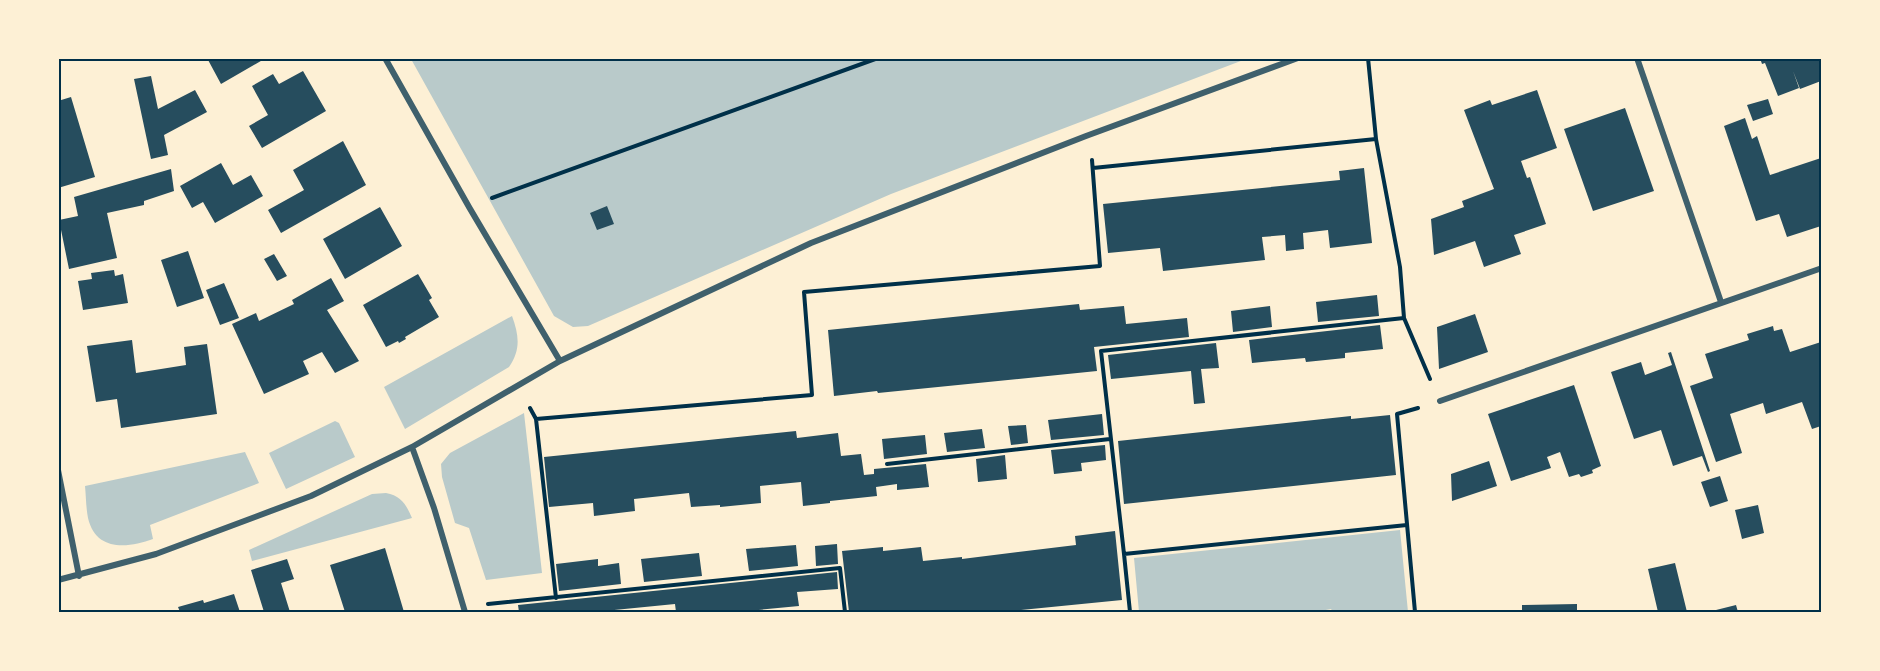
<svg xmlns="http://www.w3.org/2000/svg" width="1880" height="671" font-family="Literata,serif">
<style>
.green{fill:#b9caca}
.building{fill:#264d5e}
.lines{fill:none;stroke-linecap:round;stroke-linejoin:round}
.path{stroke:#003049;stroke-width:4}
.minor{stroke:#3f606c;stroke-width:6}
.neatline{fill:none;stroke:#003049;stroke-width:2}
</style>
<rect width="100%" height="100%" fill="#fdf0d5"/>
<!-- green -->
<path class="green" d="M 411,59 L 1246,59 L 891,194 L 588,326 L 573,327 L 554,316 Z
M 512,316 C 519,335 521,350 509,367 L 405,429 L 384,387 Z
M 524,413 L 542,573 L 486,580 L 469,528 L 455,523 L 442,477 L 441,464 L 450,453 Z
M 335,421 L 339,423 L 355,457 L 286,489 L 269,453 Z
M 245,452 L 259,483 L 150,525 L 153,539 C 128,548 96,552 88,518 C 86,508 86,496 85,486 Z
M 386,493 C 401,496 406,504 412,518 L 252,561 L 249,550 L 372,494 Z
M 1400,530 L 1408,612 L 1333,612 L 1331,609 L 1315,612 L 1139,612 L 1134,558 Z"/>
<!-- building -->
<path class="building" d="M 207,58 L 266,58 L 221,84 Z
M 1760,58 L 1821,58 L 1821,81 L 1800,89 L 1793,71 L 1799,88 L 1778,96 L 1765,63 L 1762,64 Z
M 303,71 L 326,111 L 262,148 L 249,126 L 268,115 L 252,86 L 273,74 L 279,84 Z
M 151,76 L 158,109 L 195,90 L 207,112 L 164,135 L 168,155 L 151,159 L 134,79 Z
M 1537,90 L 1557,148 L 1521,161 L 1527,178 L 1530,177 L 1546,224 L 1514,235 L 1521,254 L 1484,267 L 1475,241 L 1434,255 L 1431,219 L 1464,207 L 1462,201 L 1494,189 L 1464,110 L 1490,100 L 1492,105 Z
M 71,97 L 95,177 L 58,188 L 58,101 Z
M 1768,99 L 1773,114 L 1753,121 L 1747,105 Z
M 1625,108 L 1654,191 L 1593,211 L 1564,129 Z
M 1745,118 L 1752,139 L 1757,136 L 1770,175 L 1821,158 L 1821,226 L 1787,237 L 1779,214 L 1756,221 L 1724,126 Z
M 343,141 L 366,185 L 281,233 L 268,210 L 304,190 L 293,170 Z
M 221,163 L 233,185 L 251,175 L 263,196 L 215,223 L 203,202 L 192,208 L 180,186 Z
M 1364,168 L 1372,243 L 1330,248 L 1328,230 L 1303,233 L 1304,249 L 1286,251 L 1285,235 L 1262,237 L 1265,260 L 1163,271 L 1160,248 L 1108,253 L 1103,204 L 1340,180 L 1339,171 Z
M 171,169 L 174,191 L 144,201 L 144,205 L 107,213 L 117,258 L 69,269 L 59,220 L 78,216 L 74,197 Z
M 607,206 L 614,224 L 597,230 L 590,213 Z
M 380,207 L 402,246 L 345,279 L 323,239 Z
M 188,251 L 204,298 L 177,307 L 161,260 Z
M 274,254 L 287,276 L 277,281 L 264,259 Z
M 114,270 L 115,276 L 123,274 L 128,303 L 83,310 L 78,281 L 92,279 L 91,273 Z
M 418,274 L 432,298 L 429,300 L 439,317 L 405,337 L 406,339 L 399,343 L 398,341 L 386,347 L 363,305 Z
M 331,278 L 344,301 L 327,310 L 359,361 L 335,373 L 322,352 L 303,361 L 309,374 L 264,394 L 232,324 L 256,313 L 259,321 L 294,304 L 292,300 Z
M 224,283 L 239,318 L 220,325 L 206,290 Z
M 1377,295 L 1379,316 L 1318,322 L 1316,302 Z
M 1079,304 L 1080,310 L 1124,306 L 1126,324 L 1187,318 L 1189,337 L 1094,347 L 1097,371 L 878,393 L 877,391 L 834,396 L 828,330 Z
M 1270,306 L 1272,327 L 1233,332 L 1231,311 Z
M 1475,314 L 1488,352 L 1439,369 L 1437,327 Z
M 1380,325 L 1383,349 L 1345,353 L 1345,358 L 1306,362 L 1305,358 L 1252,363 L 1249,340 Z
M 1773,326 L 1774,331 L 1782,329 L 1790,352 L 1821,342 L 1821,426 L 1812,429 L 1802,402 L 1766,414 L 1763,403 L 1730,414 L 1742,453 L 1716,462 L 1690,386 L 1713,378 L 1705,354 L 1749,340 L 1747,334 Z
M 132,340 L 136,373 L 186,365 L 184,347 L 207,344 L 217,414 L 121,428 L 117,399 L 96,402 L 87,346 Z
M 1216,343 L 1219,368 L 1201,369 L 1205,403 L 1194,404 L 1191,371 L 1111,379 L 1108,355 Z
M 1671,352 L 1710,471 L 1708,472 L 1702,456 L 1673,466 L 1661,430 L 1634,439 L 1611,372 L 1641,362 L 1645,375 L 1672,365 L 1668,353 Z
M 1574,385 L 1601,466 L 1592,470 L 1593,473 L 1581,477 L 1579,474 L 1569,477 L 1560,452 L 1547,457 L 1551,468 L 1511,481 L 1488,414 Z
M 1102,414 L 1104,435 L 1051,440 L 1048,420 Z
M 1390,415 L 1396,475 L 1124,504 L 1118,441 L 1351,416 L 1351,419 Z
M 1026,425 L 1028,443 L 1011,445 L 1008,426 Z
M 982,429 L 985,448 L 947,452 L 944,433 Z
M 796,431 L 797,438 L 838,433 L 841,456 L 861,454 L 864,475 L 874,474 L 874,469 L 926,464 L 929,487 L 897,490 L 897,484 L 876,487 L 877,496 L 830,501 L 830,503 L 803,506 L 801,482 L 760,486 L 761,503 L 720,507 L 720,505 L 691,507 L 689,493 L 634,499 L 635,511 L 594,516 L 593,503 L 549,507 L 544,457 Z
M 925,435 L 927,454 L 884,459 L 882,439 Z
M 1105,445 L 1106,460 L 1081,463 L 1082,471 L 1054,474 L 1051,450 Z
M 1005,455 L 1007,479 L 978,482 L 976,459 Z
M 1489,461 L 1497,486 L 1452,501 L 1451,474 Z
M 1720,476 L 1728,501 L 1710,507 L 1701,482 Z
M 1758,505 L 1764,533 L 1742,539 L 1735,510 Z
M 1115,531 L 1122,600 L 1002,612 L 849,612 L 842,551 L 883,547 L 883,551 L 921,547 L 923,561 L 962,557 L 962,559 L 1076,545 L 1075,536 Z
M 837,544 L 838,564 L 816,566 L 815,546 Z
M 796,545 L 798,566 L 749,571 L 746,549 Z
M 385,548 L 404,612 L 345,612 L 330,565 Z
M 699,553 L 702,576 L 644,582 L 641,559 Z
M 287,559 L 294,579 L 281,583 L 290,612 L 264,612 L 251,570 Z
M 598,559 L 598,566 L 619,563 L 621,584 L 559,591 L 556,564 Z
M 1675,563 L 1687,612 L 1658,612 L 1648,569 Z
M 837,572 L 838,589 L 797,592 L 799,606 L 737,612 L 676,612 L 675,604 L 594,612 L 519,612 L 518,605 Z
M 234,594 L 240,612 L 180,612 L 178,607 L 203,600 L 204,603 Z
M 1577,604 L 1577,612 L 1522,612 L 1522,605 Z
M 1736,605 L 1738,612 L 1708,612 Z"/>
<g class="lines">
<!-- path -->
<path class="path" d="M 1368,58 L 1376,139 L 1400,267 L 1404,318 L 1430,379
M 1093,168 L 1376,139
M 492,198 L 878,58
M 1404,318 L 1101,351 L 1124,554 L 1407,525
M 530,408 L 536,419 L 812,395 L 804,292 L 1100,266 L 1092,160
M 536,419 L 556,598
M 887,464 L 1110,439
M 1124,554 L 1130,612
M 488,604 L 840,568 L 845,612
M 1415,612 L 1397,414 L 1418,408"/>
<!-- minor -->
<path class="minor" d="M 385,58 L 469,207 L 560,361
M 1637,58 L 1721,302
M 1440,401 L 1822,268
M 412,447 L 434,508 L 465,612
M 58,470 L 79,576
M 58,580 L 156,554 L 311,496 L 412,447 L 560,361 L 811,243 L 1086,136 L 1298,58"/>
</g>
<!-- border -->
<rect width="1880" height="671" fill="none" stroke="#fdf0d5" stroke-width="120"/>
<rect x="60" y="60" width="1760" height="551" class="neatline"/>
</svg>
